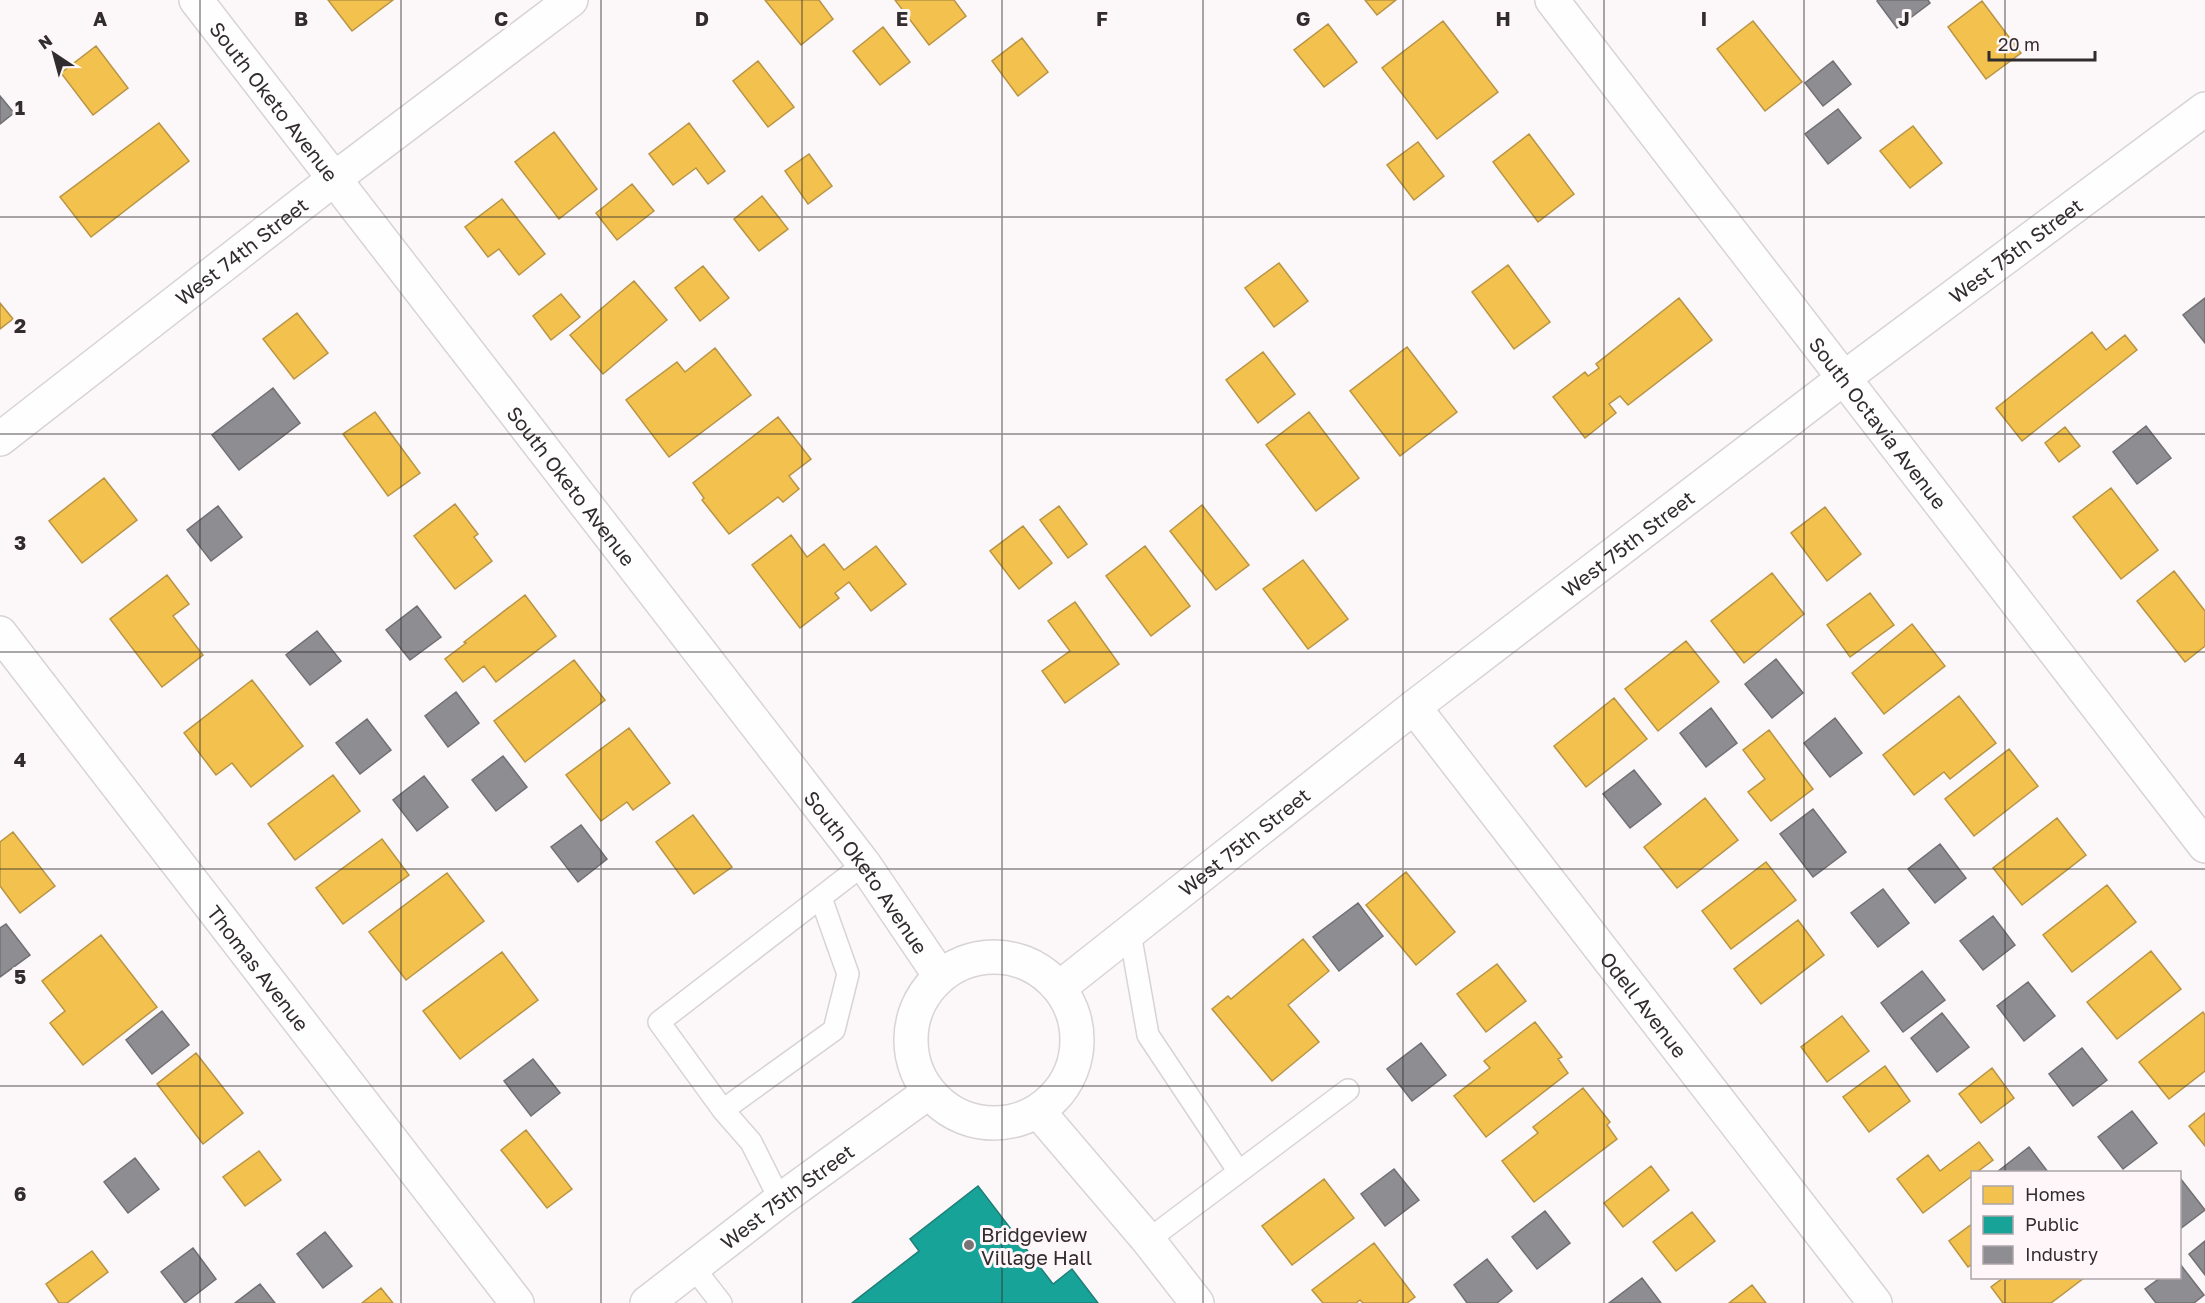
<svg xmlns="http://www.w3.org/2000/svg" width="2205" height="1303" font-family="'Golos Text',sans-serif">
<style>
.homes{fill:#f2c14e;stroke:#b89444;stroke-width:1.5}
.public{fill:#17a398;stroke:#1f7f78;stroke-width:1.5}
.industry{fill:#8d8d92;stroke:#717074;stroke-width:1.5}
.lines{fill:none;stroke-linecap:round;stroke-linejoin:round}
.lane-casing{stroke:#d8d3d5;stroke-width:24}
.street-casing{stroke:#d8d3d5;stroke-width:36}
.lane{stroke:#fffefe;stroke-width:21}
.street{stroke:#fffefe;stroke-width:33}
.grid{fill:none;stroke:#312c2e;stroke-width:1.5;stroke-opacity:0.55}
.poi-dot{fill:#787375;stroke:#fef6f9;stroke-width:2}
.labels{text-anchor:middle;dominant-baseline:central;stroke-width:6;stroke-linejoin:round;paint-order:stroke}
.street-label{font-size:20px;fill:#312c2e;stroke:#fef6f9}
.poi-label{font-size:20px;fill:#312c2e;stroke:#fef6f9;text-anchor:start}
.grid-label{font-size:20px;text-anchor:middle;font-weight:bold;fill:#312c2e;stroke:#fef6f9;stroke-width:6;stroke-linejoin:round;paint-order:stroke}
</style>
<rect width="100%" height="100%" fill="#fcf8fa"/>
<!-- homes -->
<path class="homes" d="M 328,0 L 393,0 L 352,31 Z
M 765,0 L 819,0 L 833,19 L 801,45 Z
M 895,0 L 954,0 L 966,16 L 929,45 Z
M 1365,0 L 1396,0 L 1377,15 Z
M 1982,1 L 2021,53 L 1986,79 L 1948,27 Z
M 1443,21 L 1498,92 L 1437,139 L 1382,68 Z
M 1753,21 L 1802,82 L 1765,111 L 1717,49 Z
M 1328,24 L 1357,62 L 1324,87 L 1294,50 Z
M 883,27 L 910,62 L 880,85 L 853,51 Z
M 1022,38 L 1048,72 L 1018,96 L 992,61 Z
M 96,46 L 128,88 L 93,115 L 61,73 Z
M 758,61 L 794,107 L 768,127 L 733,81 Z
M 159,123 L 189,161 L 91,237 L 60,197 Z
M 689,123 L 725,171 L 708,184 L 696,168 L 673,185 L 649,154 Z
M 1913,126 L 1942,163 L 1910,188 L 1880,151 Z
M 554,132 L 597,189 L 559,219 L 515,162 Z
M 1529,134 L 1574,194 L 1538,222 L 1493,162 Z
M 1418,142 L 1444,176 L 1414,200 L 1387,165 Z
M 809,154 L 832,186 L 808,204 L 785,171 Z
M 632,184 L 654,211 L 617,240 L 596,213 Z
M 762,196 L 788,229 L 759,251 L 734,219 Z
M 502,199 L 545,254 L 519,275 L 499,249 L 488,257 L 465,227 Z
M 1279,263 L 1308,301 L 1274,327 L 1245,288 Z
M 1508,265 L 1550,322 L 1514,349 L 1472,292 Z
M 703,266 L 729,298 L 700,321 L 675,288 Z
M 634,281 L 667,320 L 603,374 L 570,335 Z
M 561,294 L 580,317 L 551,340 L 533,316 Z
M 1679,298 L 1712,340 L 1628,405 L 1620,396 L 1609,404 L 1616,413 L 1585,438 L 1553,397 L 1585,372 L 1588,376 L 1599,368 L 1596,364 Z
M 0,303 L 13,319 L 0,329 Z
M 297,313 L 328,353 L 294,379 L 263,339 Z
M 2092,332 L 2106,350 L 2125,335 L 2137,350 L 2022,441 L 1996,408 Z
M 1407,347 L 1457,412 L 1400,456 L 1350,391 Z
M 715,348 L 751,395 L 669,457 L 626,400 L 677,362 L 685,372 Z
M 1263,352 L 1295,394 L 1258,423 L 1226,380 Z
M 375,412 L 420,473 L 388,496 L 343,434 Z
M 1309,412 L 1359,478 L 1316,511 L 1266,445 Z
M 778,417 L 811,459 L 789,476 L 799,489 L 783,502 L 778,497 L 729,534 L 702,500 L 704,498 L 693,483 Z
M 2065,427 L 2080,446 L 2059,462 L 2045,443 Z
M 104,478 L 137,520 L 82,563 L 49,521 Z
M 2111,488 L 2158,550 L 2121,579 L 2073,517 Z
M 455,504 L 478,534 L 474,537 L 492,561 L 455,589 L 414,536 Z
M 1202,505 L 1249,565 L 1216,590 L 1170,531 Z
M 1059,506 L 1087,544 L 1068,558 L 1040,520 Z
M 1825,507 L 1861,554 L 1827,581 L 1791,533 Z
M 1023,526 L 1052,563 L 1019,589 L 990,551 Z
M 791,535 L 807,557 L 824,544 L 844,570 L 876,546 L 906,584 L 871,611 L 849,582 L 835,593 L 839,598 L 800,628 L 752,565 Z
M 1145,546 L 1190,606 L 1151,636 L 1106,576 Z
M 1303,560 L 1348,619 L 1308,649 L 1263,589 Z
M 2174,571 L 2205,611 L 2205,646 L 2185,662 L 2137,601 Z
M 1772,573 L 1804,614 L 1744,663 L 1711,621 Z
M 167,575 L 189,604 L 173,616 L 203,655 L 162,687 L 110,619 Z
M 1870,593 L 1894,625 L 1850,657 L 1827,625 Z
M 525,595 L 556,636 L 496,682 L 484,666 L 463,682 L 445,659 L 466,643 L 464,642 Z
M 1075,602 L 1119,664 L 1065,703 L 1042,671 L 1070,651 L 1048,621 Z
M 1912,624 L 1945,666 L 1884,714 L 1852,673 Z
M 1686,641 L 1719,682 L 1658,731 L 1625,689 Z
M 574,660 L 605,700 L 525,762 L 494,721 Z
M 252,680 L 303,746 L 251,787 L 232,763 L 216,775 L 184,733 Z
M 1959,696 L 1996,743 L 1950,779 L 1944,772 L 1914,795 L 1883,755 Z
M 1614,698 L 1647,739 L 1586,787 L 1554,746 Z
M 629,728 L 670,783 L 633,810 L 627,802 L 601,821 L 566,775 Z
M 1769,730 L 1813,789 L 1771,821 L 1748,792 L 1765,779 L 1743,750 Z
M 2009,749 L 2038,786 L 1974,836 L 1945,799 Z
M 333,775 L 360,811 L 295,860 L 268,824 Z
M 1705,798 L 1738,840 L 1677,888 L 1644,847 Z
M 693,815 L 732,867 L 694,894 L 656,842 Z
M 2057,818 L 2086,855 L 2022,905 L 1993,868 Z
M 13,832 L 55,886 L 20,913 L 0,886 L 0,842 Z
M 382,839 L 409,875 L 343,924 L 316,888 Z
M 1766,862 L 1796,900 L 1731,949 L 1702,911 Z
M 1406,872 L 1455,932 L 1416,965 L 1366,905 Z
M 447,873 L 484,921 L 406,980 L 369,932 Z
M 2107,885 L 2136,922 L 2072,972 L 2043,935 Z
M 1798,920 L 1824,955 L 1761,1004 L 1734,969 Z
M 101,935 L 157,1007 L 83,1065 L 50,1023 L 65,1011 L 42,981 Z
M 1303,939 L 1329,971 L 1288,1005 L 1319,1042 L 1272,1081 L 1212,1009 L 1228,996 L 1231,999 Z
M 2151,951 L 2181,989 L 2117,1039 L 2087,1002 Z
M 502,952 L 538,1000 L 460,1059 L 423,1011 Z
M 1497,964 L 1526,1001 L 1486,1032 L 1457,994 Z
M 2203,1012 L 2205,1015 L 2205,1071 L 2169,1099 L 2139,1062 Z
M 1842,1016 L 1869,1051 L 1827,1082 L 1801,1047 Z
M 1535,1022 L 1562,1057 L 1558,1059 L 1568,1073 L 1486,1137 L 1454,1096 L 1490,1068 L 1484,1061 Z
M 196,1053 L 243,1113 L 203,1144 L 157,1084 Z
M 1885,1066 L 1910,1101 L 1869,1132 L 1843,1097 Z
M 1992,1068 L 2014,1098 L 1981,1123 L 1959,1094 Z
M 1583,1088 L 1610,1122 L 1607,1125 L 1617,1139 L 1534,1202 L 1502,1161 L 1538,1133 L 1533,1127 Z
M 2205,1113 L 2205,1146 L 2189,1126 Z
M 526,1130 L 572,1189 L 547,1208 L 501,1150 Z
M 1979,1142 L 1993,1160 L 1977,1172 L 1972,1172 L 1972,1176 L 1923,1213 L 1897,1179 L 1928,1155 L 1940,1171 Z
M 259,1151 L 281,1180 L 245,1206 L 223,1177 Z
M 1651,1166 L 1669,1190 L 1623,1227 L 1604,1203 Z
M 1324,1179 L 1354,1218 L 1292,1265 L 1262,1226 Z
M 1692,1212 L 1715,1241 L 1676,1271 L 1653,1242 Z
M 1972,1224 L 1972,1264 L 1968,1267 L 1949,1241 Z
M 1374,1243 L 1415,1297 L 1407,1303 L 1363,1303 L 1360,1300 L 1356,1303 L 1323,1303 L 1312,1290 Z
M 92,1251 L 108,1272 L 67,1303 L 59,1303 L 46,1284 Z
M 2003,1278 L 2084,1278 L 2051,1303 L 2003,1303 L 1991,1287 Z
M 1752,1285 L 1766,1303 L 1729,1303 Z
M 381,1288 L 393,1303 L 362,1303 Z"/>
<!-- public -->
<path class="public" d="M 978,1186 L 1053,1284 L 1072,1269 L 1098,1303 L 852,1303 L 919,1251 L 910,1239 Z"/>
<!-- industry -->
<path class="industry" d="M 1878,0 L 1928,0 L 1930,3 L 1897,28 L 1877,1 Z
M 1833,61 L 1851,84 L 1823,106 L 1805,83 Z
M 0,96 L 14,113 L 0,124 Z
M 1838,109 L 1861,138 L 1828,164 L 1805,134 Z
M 2205,298 L 2205,343 L 2183,315 Z
M 273,388 L 300,423 L 239,470 L 212,435 Z
M 2146,426 L 2171,458 L 2137,484 L 2113,452 Z
M 218,506 L 242,537 L 211,561 L 187,530 Z
M 417,606 L 441,637 L 410,660 L 386,630 Z
M 317,631 L 341,661 L 310,685 L 286,655 Z
M 1776,659 L 1803,693 L 1772,718 L 1745,684 Z
M 456,692 L 479,723 L 448,747 L 425,716 Z
M 1711,708 L 1737,743 L 1706,767 L 1680,733 Z
M 1835,718 L 1862,753 L 1830,777 L 1804,743 Z
M 367,719 L 391,750 L 360,774 L 336,743 Z
M 503,756 L 527,787 L 496,811 L 472,780 Z
M 1634,770 L 1661,804 L 1630,828 L 1603,794 Z
M 424,776 L 448,807 L 417,831 L 393,800 Z
M 1813,809 L 1846,852 L 1813,877 L 1780,834 Z
M 581,825 L 607,859 L 578,882 L 551,847 Z
M 1940,844 L 1966,878 L 1935,903 L 1908,869 Z
M 1883,889 L 1909,923 L 1878,947 L 1851,913 Z
M 1358,903 L 1383,936 L 1339,971 L 1313,937 Z
M 1993,916 L 2015,945 L 1983,970 L 1960,941 Z
M 6,924 L 30,955 L 0,977 L 0,928 Z
M 1922,971 L 1945,1000 L 1903,1032 L 1881,1003 Z
M 2028,982 L 2055,1016 L 2024,1041 L 1997,1006 Z
M 162,1011 L 189,1045 L 152,1074 L 126,1040 Z
M 1942,1013 L 1969,1047 L 1937,1072 L 1911,1038 Z
M 1421,1043 L 1446,1075 L 1412,1101 L 1387,1069 Z
M 2082,1048 L 2107,1080 L 2073,1106 L 2049,1074 Z
M 533,1059 L 560,1093 L 531,1116 L 504,1081 Z
M 2132,1111 L 2157,1143 L 2123,1169 L 2098,1137 Z
M 2029,1147 L 2048,1172 L 1997,1172 Z
M 135,1158 L 159,1189 L 128,1213 L 104,1182 Z
M 1394,1169 L 1419,1200 L 1385,1226 L 1361,1194 Z
M 2180,1178 L 2205,1210 L 2180,1229 Z
M 1545,1211 L 1570,1243 L 1537,1269 L 1512,1237 Z
M 325,1232 L 352,1266 L 323,1288 L 297,1254 Z
M 2205,1241 L 2205,1275 L 2189,1254 Z
M 193,1248 L 216,1279 L 185,1303 L 161,1272 Z
M 1487,1259 L 1512,1291 L 1497,1303 L 1467,1303 L 1454,1285 Z
M 2180,1264 L 2204,1295 L 2194,1303 L 2156,1303 L 2145,1289 L 2160,1278 L 2180,1278 Z
M 1642,1278 L 1661,1303 L 1609,1303 Z
M 260,1284 L 275,1303 L 235,1303 Z"/>
<g class="lines">
<!-- lane casing -->
<g class="lane-casing">
<path id="lane" d="M 1130,933 L 1148,1035 L 1239,1172
M 723,1110 L 834,1030 L 848,974 L 821,898
M 780,1200 L 751,1142 L 723,1110 L 659,1022 L 864,864
M 1148,1240 L 1348,1090
M 693,1267 L 721,1303"/>
</g>
<!-- street casing -->
<g class="street-casing">
<g id="street">
<path id="s1" d="M 196,0 L 864,864 L 940,976"/>
<path id="s2" d="M 1552,0 L 2205,846"/>
<path id="s3" d="M 0,439 L 334,179 L 571,0"/>
<path id="s4" d="M 0,633 L 517,1303"/>
<path id="s5" d="M 1414,707 L 1875,1303"/>
<circle cx="994" cy="1040" r="83"/>
<path id="s6" d="M 1059,988 L 1414,707 L 1844,378 L 2205,109"/>
<path d="M 1038,1111 L 1148,1240 L 1197,1303"/>
<path id="s7" d="M 647,1303 L 780,1200 L 929,1092"/>
</g>
</g>
<!-- lane -->
<use href="#lane" class="lane"/>
<!-- street -->
<use href="#street" class="street"/>
</g>
<!-- grid -->
<path class="grid" d="M 200,0 L 200,1303M 401,0 L 401,1303M 601,0 L 601,1303M 802,0 L 802,1303M 1002,0 L 1002,1303M 1203,0 L 1203,1303M 1403,0 L 1403,1303M 1604,0 L 1604,1303M 1804,0 L 1804,1303M 2005,0 L 2005,1172M 0,217 L 2205,217M 0,434 L 2205,434M 0,652 L 2205,652M 0,869 L 2205,869M 0,1086 L 2205,1086M 2005,1278 L 2005,1303"/>
<!-- markers -->
<circle class="poi-dot" cx="969" cy="1245" r="6"/>
<g class="labels">
<!-- street labels -->
<g class="street-label">
<text stroke="none"><textPath href="#s1" startOffset="128">South Oketo Avenue</textPath></text>
<text stroke="none"><textPath href="#s6" startOffset="1208">West 75th Street</textPath></text>
<text stroke="none"><textPath href="#s3" startOffset="306">West 74th Street</textPath></text>
<text stroke="none"><textPath href="#s2" startOffset="534">South Octavia Avenue</textPath></text>
<text stroke="none"><textPath href="#s1" startOffset="614">South Oketo Avenue</textPath></text>
<text stroke="none"><textPath href="#s6" startOffset="722">West 75th Street</textPath></text>
<text stroke="none"><textPath href="#s6" startOffset="236">West 75th Street</textPath></text>
<text stroke="none"><textPath href="#s1" startOffset="1100">South Oketo Avenue</textPath></text>
<text stroke="none"><textPath href="#s4" startOffset="423">Thomas Avenue</textPath></text>
<text stroke="none"><textPath href="#s5" startOffset="376">Odell Avenue</textPath></text>
<text stroke="none"><textPath href="#s7" startOffset="176">West 75th Street</textPath></text>
</g>
<!-- poi labels -->
<g class="poi-label">
<text x="981" y="1234">Bridgeview<tspan x="981" dy="23">Village Hall</tspan></text>
</g>
</g>
<g class="grid-label">
<text x="100" y="26">A</text>
<text x="301" y="26">B</text>
<text x="501" y="26">C</text>
<text x="702" y="26">D</text>
<text x="902" y="26">E</text>
<text x="1102" y="26">F</text>
<text x="1303" y="26">G</text>
<text x="1503" y="26">H</text>
<text x="1704" y="26">I</text>
<text x="1904" y="26">J</text>
<text x="20" y="115">1</text>
<text x="20" y="333">2</text>
<text x="20" y="550">3</text>
<text x="20" y="767">4</text>
<text x="20" y="984">5</text>
<text x="20" y="1201">6</text>
</g>
<!-- legend -->
<rect x="1971" y="1171" width="210" height="108" fill="#fef6f9" stroke="#aca5a8" stroke-width="1.5"/>
<rect x="1983" y="1186" width="30" height="18" fill="#f2c14e" stroke="#aca5a8" stroke-width="1.5"/>
<text x="2025" y="1201" font-size="18" fill="#312c2e">Homes</text>
<rect x="1983" y="1216" width="30" height="18" fill="#17a398" stroke="#aca5a8" stroke-width="1.5"/>
<text x="2025" y="1231" font-size="18" fill="#312c2e">Public</text>
<rect x="1983" y="1246" width="30" height="18" fill="#8d8d92" stroke="#aca5a8" stroke-width="1.5"/>
<text x="2025" y="1261" font-size="18" fill="#312c2e">Industry</text>
<!-- north arrow -->
<g transform="translate(54 54) rotate(324)" stroke="#fef6f9" stroke-width="4.5" paint-order="stroke">
<path d="M0-4.5L10 22L0 15L-10 22Z" fill="#312c2e"/>
<text y="-9" font-size="16" font-weight="bold" text-anchor="middle" fill="#312c2e">N</text>
</g>
<!-- scale -->
<path d="M1989 51v9h106v-9" fill="none" stroke="#312c2e" stroke-width="3"/>
<text x="1998" y="51" font-size="18" fill="#312c2e" stroke="#fef6f9" stroke-width="4.5" paint-order="stroke">20 m</text>
</svg>
